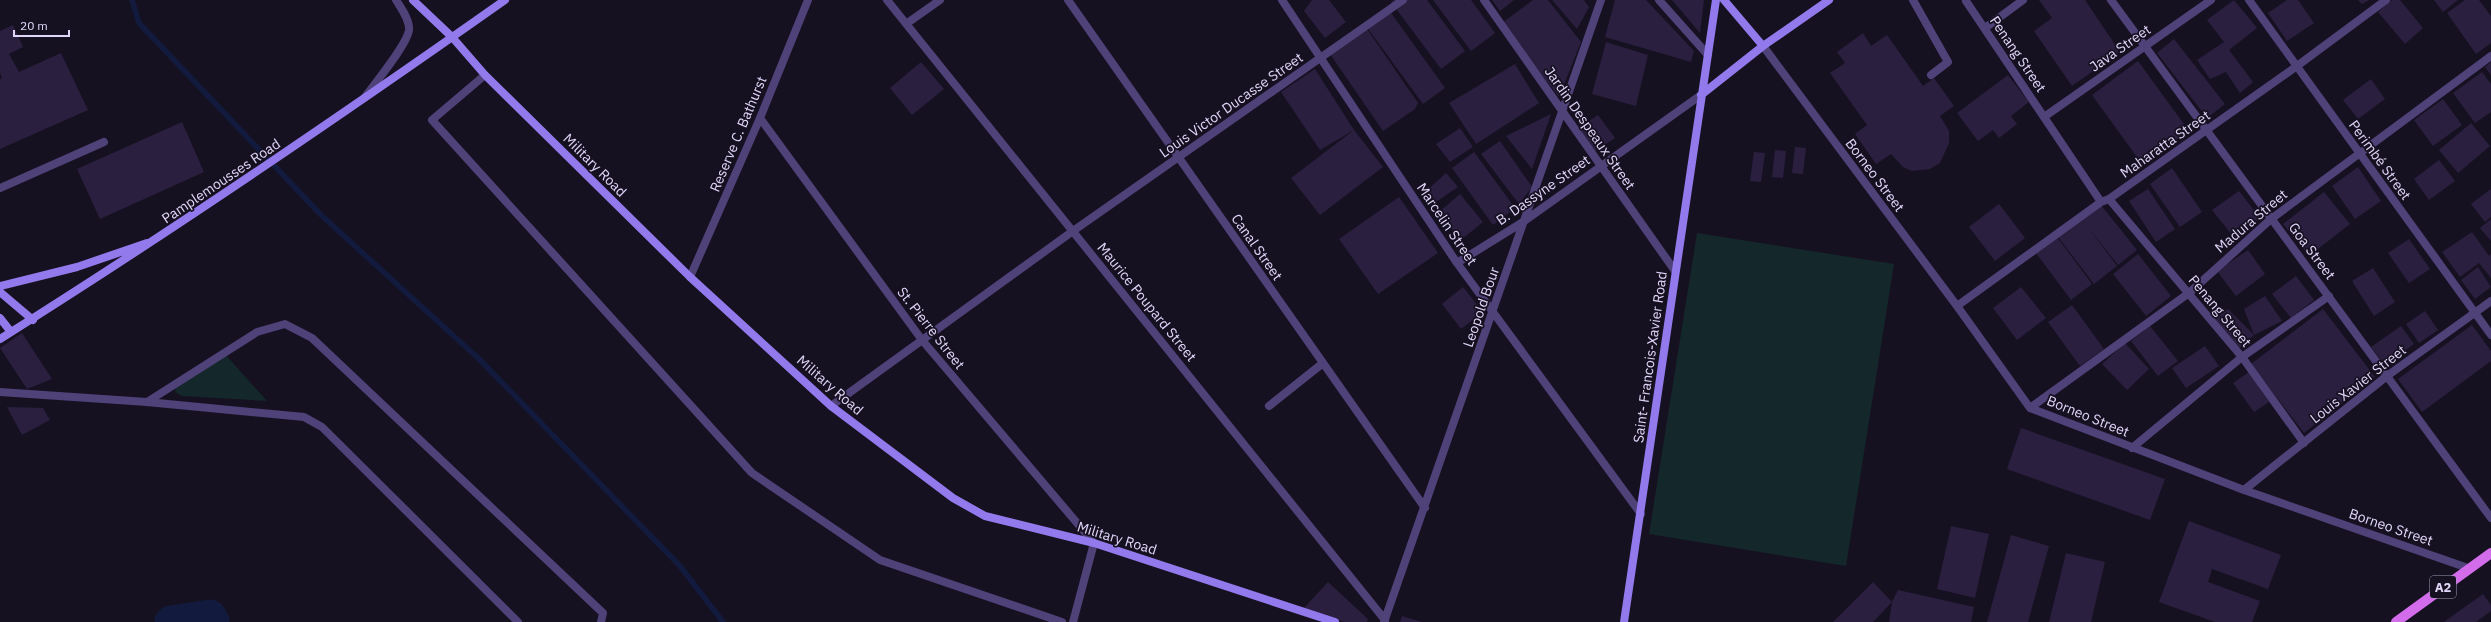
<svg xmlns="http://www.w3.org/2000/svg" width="2491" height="622" font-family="'IBM Plex Sans',sans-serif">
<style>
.green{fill:#14272a}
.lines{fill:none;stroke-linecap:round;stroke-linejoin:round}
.stream{stroke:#121b3e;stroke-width:5.5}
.river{stroke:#121b3e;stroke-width:33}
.building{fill:#2b1f3f}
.lane{stroke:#4e4279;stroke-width:8}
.street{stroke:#4e4279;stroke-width:8}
.secondary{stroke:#927aec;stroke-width:8}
.primary{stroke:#d26ceb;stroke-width:10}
.labels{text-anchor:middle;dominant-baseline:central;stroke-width:3.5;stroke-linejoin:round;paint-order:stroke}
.shield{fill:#161121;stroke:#a39bb8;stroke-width:1}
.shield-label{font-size:13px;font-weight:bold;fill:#e0d6f9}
.street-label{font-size:14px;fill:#e0d6f9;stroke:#161121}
</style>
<rect width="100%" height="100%" fill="#161121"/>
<!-- green -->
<path class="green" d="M 1697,233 L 1894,264 L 1846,566 L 1649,534 Z
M 225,354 L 267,401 L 182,396 L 175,392 L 176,386 Z"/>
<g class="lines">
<!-- stream -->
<path class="stream" d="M 132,0 L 139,23 L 321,215 L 479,359 L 680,566 L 723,622"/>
<!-- river -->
<path class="river" d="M 171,622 L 210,616 L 213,622"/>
</g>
<!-- building -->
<path class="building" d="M 1312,0 L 1329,0 L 1346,22 L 1325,38 L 1304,11 Z
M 1394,0 L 1427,0 L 1465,51 L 1441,69 L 1391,2 Z
M 1433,0 L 1471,0 L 1495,33 L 1471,51 Z
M 1492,0 L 1514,0 L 1500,11 Z
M 1533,0 L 1548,0 L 1581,42 L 1559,97 L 1502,23 Z
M 1552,0 L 1584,0 L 1589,7 L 1577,29 Z
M 1615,0 L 1646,0 L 1694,51 L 1691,62 L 1605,37 Z
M 1672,0 L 1704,0 L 1700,33 Z
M 2039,0 L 2085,0 L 2120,52 L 2072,86 L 2034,31 L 2052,18 Z
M 2234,0 L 2257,28 L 2229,50 L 2253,82 L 2240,93 L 2226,72 L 2210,79 L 2197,60 L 2224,42 L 2207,20 Z
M 2287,0 L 2298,0 L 2314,23 L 2287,41 L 2268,13 Z
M 2358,0 L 2369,0 L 2362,4 Z
M 2392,0 L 2400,0 L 2423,28 L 2405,44 L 2378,12 Z
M 2434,0 L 2458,0 L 2443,12 Z
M 2465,0 L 2479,0 L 2491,16 L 2491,43 L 2476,54 L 2447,13 Z
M 1389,10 L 1445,88 L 1423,104 L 1366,26 Z
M 13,25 L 23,47 L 9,54 L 19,72 L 61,53 L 88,110 L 0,149 L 0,79 L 2,78 L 0,73 L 0,31 Z
M 1367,29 L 1418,103 L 1415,109 L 1383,131 L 1330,54 Z
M 1863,33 L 1871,46 L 1887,35 L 1923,86 L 1934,78 L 1954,106 L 1940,116 L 1949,131 L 1949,143 L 1940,163 L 1930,169 L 1912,171 L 1903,167 L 1891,154 L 1876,164 L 1855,134 L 1867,125 L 1830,73 L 1845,63 L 1837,52 Z
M 2174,39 L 2225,104 L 2207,118 L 2157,53 Z
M 1606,42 L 1648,55 L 1636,106 L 1592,94 Z
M 2138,61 L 2189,131 L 2142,164 L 2092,95 Z
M 921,62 L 944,89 L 912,115 L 890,88 Z
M 2491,62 L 2491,75 L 2485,67 Z
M 1515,64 L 1539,103 L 1476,144 L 1449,103 Z
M 1315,69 L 1354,130 L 1320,150 L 1281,92 Z
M 2482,72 L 2491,84 L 2491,112 L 2475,123 L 2453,93 Z
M 2008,75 L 2029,102 L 2011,116 L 2017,124 L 1999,138 L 1993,130 L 1978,141 L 1957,113 Z
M 2371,79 L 2385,99 L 2358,119 L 2343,100 Z
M 2443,99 L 2462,125 L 2433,146 L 2414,120 Z
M 1551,114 L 1532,169 L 1506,136 Z
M 1598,115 L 1615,138 L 1595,151 L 1579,128 Z
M 182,122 L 204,172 L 100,219 L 77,169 Z
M 2471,123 L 2490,146 L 2458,173 L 2439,150 Z
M 1460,128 L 1473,147 L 1450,162 L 1436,144 Z
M 1354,130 L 1383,167 L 1320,215 L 1291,178 Z
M 1500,141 L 1532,187 L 1519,204 L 1481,154 Z
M 1795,147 L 1806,148 L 1803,174 L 1792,173 Z
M 1775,150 L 1786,151 L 1783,178 L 1772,177 Z
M 1474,152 L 1515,208 L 1493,225 L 1452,168 Z
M 1754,152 L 1765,153 L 1761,182 L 1750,181 Z
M 2439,160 L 2455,181 L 2429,200 L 2414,179 Z
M 2358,167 L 2381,201 L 2355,219 L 2332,186 Z
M 2172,168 L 2202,212 L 2180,227 L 2150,184 Z
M 1446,173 L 1458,187 L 1433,204 L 1424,193 Z
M 2148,189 L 2175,229 L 2156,242 L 2129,201 Z
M 2491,189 L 2491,217 L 2485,222 L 2471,204 Z
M 2239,191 L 2260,218 L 2236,240 L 2212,210 Z
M 2324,192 L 2350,224 L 2309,256 L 2283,224 Z
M 1460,194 L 1483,222 L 1461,240 L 1438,213 Z
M 1399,197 L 1438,253 L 1378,294 L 1339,239 Z
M 1999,204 L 2025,238 L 1995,261 L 1969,227 Z
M 2101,205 L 2137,250 L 2118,265 L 2088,227 L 2117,266 L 2094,284 L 2058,237 Z
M 2491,219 L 2491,241 L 2480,228 Z
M 2472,232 L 2489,256 L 2491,254 L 2491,278 L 2479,263 L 2460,277 L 2442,252 Z
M 2057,237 L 2092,284 L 2071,300 L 2036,253 Z
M 2409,239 L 2430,269 L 2409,283 L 2388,253 Z
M 2248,250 L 2265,274 L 2236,296 L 2217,271 Z
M 2138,254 L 2171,296 L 2146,316 L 2113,274 Z
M 2478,267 L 2491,287 L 2475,299 L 2461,280 Z
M 2373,268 L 2395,302 L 2374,316 L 2352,281 Z
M 2296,276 L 2314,300 L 2291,318 L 2272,294 Z
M 1463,287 L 1483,312 L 1461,329 L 1442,304 Z
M 2021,287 L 2046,318 L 2017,340 L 1993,308 Z
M 2265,296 L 2282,321 L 2254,335 L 2244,309 Z
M 2072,305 L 2104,349 L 2080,366 L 2048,322 Z
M 2228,309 L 2254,335 L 2238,349 L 2215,319 Z
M 2323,309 L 2375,377 L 2304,433 L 2251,364 Z
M 2425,311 L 2438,330 L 2419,343 L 2406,324 Z
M 2472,325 L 2491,351 L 2491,361 L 2422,412 L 2398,379 Z
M 2150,326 L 2178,361 L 2158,376 L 2131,341 Z
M 2401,326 L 2414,344 L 2385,365 L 2371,347 Z
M 22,333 L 52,379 L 27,389 L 0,348 Z
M 2125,343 L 2149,369 L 2127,390 L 2102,364 Z
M 2205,346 L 2219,366 L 2186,388 L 2172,368 Z
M 2249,372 L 2269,402 L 2254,412 L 2233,383 Z
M 7,407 L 43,408 L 50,420 L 22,435 Z
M 2021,428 L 2165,479 L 2150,520 L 2007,469 Z
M 2189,521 L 2281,555 L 2268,589 L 2212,569 L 2208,582 L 2260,601 L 2252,622 L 2215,622 L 2159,602 Z
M 1951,526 L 1989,534 L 1975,598 L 1937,589 Z
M 2011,535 L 2049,546 L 2028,622 L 1987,622 Z
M 2066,553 L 2105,562 L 2091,622 L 2049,622 Z
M 1328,582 L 1368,619 L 1367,622 L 1344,622 L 1303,609 Z
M 1873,582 L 1892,602 L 1873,622 L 1833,622 Z
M 1898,590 L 1974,607 L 1971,622 L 1889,622 L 1892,602 Z
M 2483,594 L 2491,605 L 2491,611 L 2476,622 L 2444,622 Z
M 1402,616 L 1422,622 L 1400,622 Z"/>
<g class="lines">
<!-- lane -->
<path class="lane" d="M 1913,0 L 1948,62 L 1931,75
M 485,75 L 432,120 L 752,473 L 880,560 L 1062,622
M 0,188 L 104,142
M 1073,622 L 1094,543"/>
<!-- street -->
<path class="street" d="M 887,0 L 1385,620
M 1068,0 L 1425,508
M 1282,0 L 1457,263 L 1641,514
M 1484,0 L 1675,271
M 1659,0 L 1708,55
M 2111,0 L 2491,518
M 2249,0 L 2491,335
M 1966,1 L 2101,202
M 906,24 L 940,0
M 1985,28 L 2023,0
M 1763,46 L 1957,306 L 2030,408 L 2244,490 L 2468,568
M 365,97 C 375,83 407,45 409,30 C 410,20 401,8 396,0
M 2044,117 L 2211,0
M 760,118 L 922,340 L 1094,543
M 2109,199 L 2242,357 L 2304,443
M 1457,263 L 1523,222 L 1701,95
M 690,277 L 760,118 L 808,0
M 1957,306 L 2101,202 L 2109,199 L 2297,66 L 2386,0
M 0,392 L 147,402 L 304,417 L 322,427 L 518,622
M 147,402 L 257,332 L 285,324 L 312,338 L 603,613 L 601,622
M 831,406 L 1073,231 L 1403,0
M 1269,406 L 1323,363
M 2030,408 L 2189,293 L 2271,219 L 2491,56
M 2132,448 L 2242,357 L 2329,296
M 2244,490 L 2387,376 L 2491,301
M 1384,622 L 1601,0"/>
<!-- secondary -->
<path class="secondary" d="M 413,0 L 452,37 L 485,75 L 690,277 L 831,406 L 953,498 L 985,516 L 1094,543 L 1335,622
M 1724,0 L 1763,46
M 1701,95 L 1763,46 L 1829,0
M 0,286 L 77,267 L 147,243
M 0,292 L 33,320
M 0,318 L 11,332
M 0,339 C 172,231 339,117 505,0
M 1624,622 L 1716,0"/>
<!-- primary -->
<path class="primary" d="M 2396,622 L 2491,553"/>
</g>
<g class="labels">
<!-- shield labels -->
<rect class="shield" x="2430" y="576" width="26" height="22" rx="3"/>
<g class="shield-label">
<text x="2443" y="587">A2</text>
</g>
<!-- street labels -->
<g class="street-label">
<text transform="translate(2120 48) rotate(-35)">Java Street</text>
<text transform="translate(2018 54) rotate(56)">Penang Street</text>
<text transform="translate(1231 105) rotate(-35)">Louis Victor Ducasse Street</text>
<text transform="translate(1590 128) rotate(55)">Jardin Despeaux Street</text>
<text transform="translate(738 134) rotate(-67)">Reserve C. Bathurst</text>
<text transform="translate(2165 144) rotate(-35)">Maharatta Street</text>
<text transform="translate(2380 160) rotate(54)">Perimbé Street</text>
<text transform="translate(595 165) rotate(45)">Military Road</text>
<text transform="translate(1875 175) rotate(53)">Borneo Street</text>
<text transform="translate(221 181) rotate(-34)">Pamplemousses Road</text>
<text transform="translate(1543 190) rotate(-35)">B. Dassyne Street</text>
<text transform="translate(2251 221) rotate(-40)">Madura Street</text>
<text transform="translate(1447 224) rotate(56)">Marcelin Street</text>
<text transform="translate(1257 247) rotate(55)">Canal Street</text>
<text transform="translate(2312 251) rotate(53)">Goa Street</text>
<text transform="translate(1147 302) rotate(51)">Maurice Poupard Street</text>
<text transform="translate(1481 307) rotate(-71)">Leopold Bour</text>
<text transform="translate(2220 311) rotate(50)">Penang Street</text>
<text transform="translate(931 328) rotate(52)">St. Pierre Street</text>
<text transform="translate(1650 357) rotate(-82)">Saint- Francois-Xavier Road</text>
<text transform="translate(2358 384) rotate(-38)">Louis Xavier Street</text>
<text transform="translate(830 385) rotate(41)">Military Road</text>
<text transform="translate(2088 416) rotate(22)">Borneo Street</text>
<text transform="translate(2391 527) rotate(19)">Borneo Street</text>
<text transform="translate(1117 538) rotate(17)">Military Road</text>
</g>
</g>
<!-- scale -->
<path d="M14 30v6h55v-6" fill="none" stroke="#e0d6f9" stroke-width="2"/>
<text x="20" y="30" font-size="12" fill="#e0d6f9" stroke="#161121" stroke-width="3" paint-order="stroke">20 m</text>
</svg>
